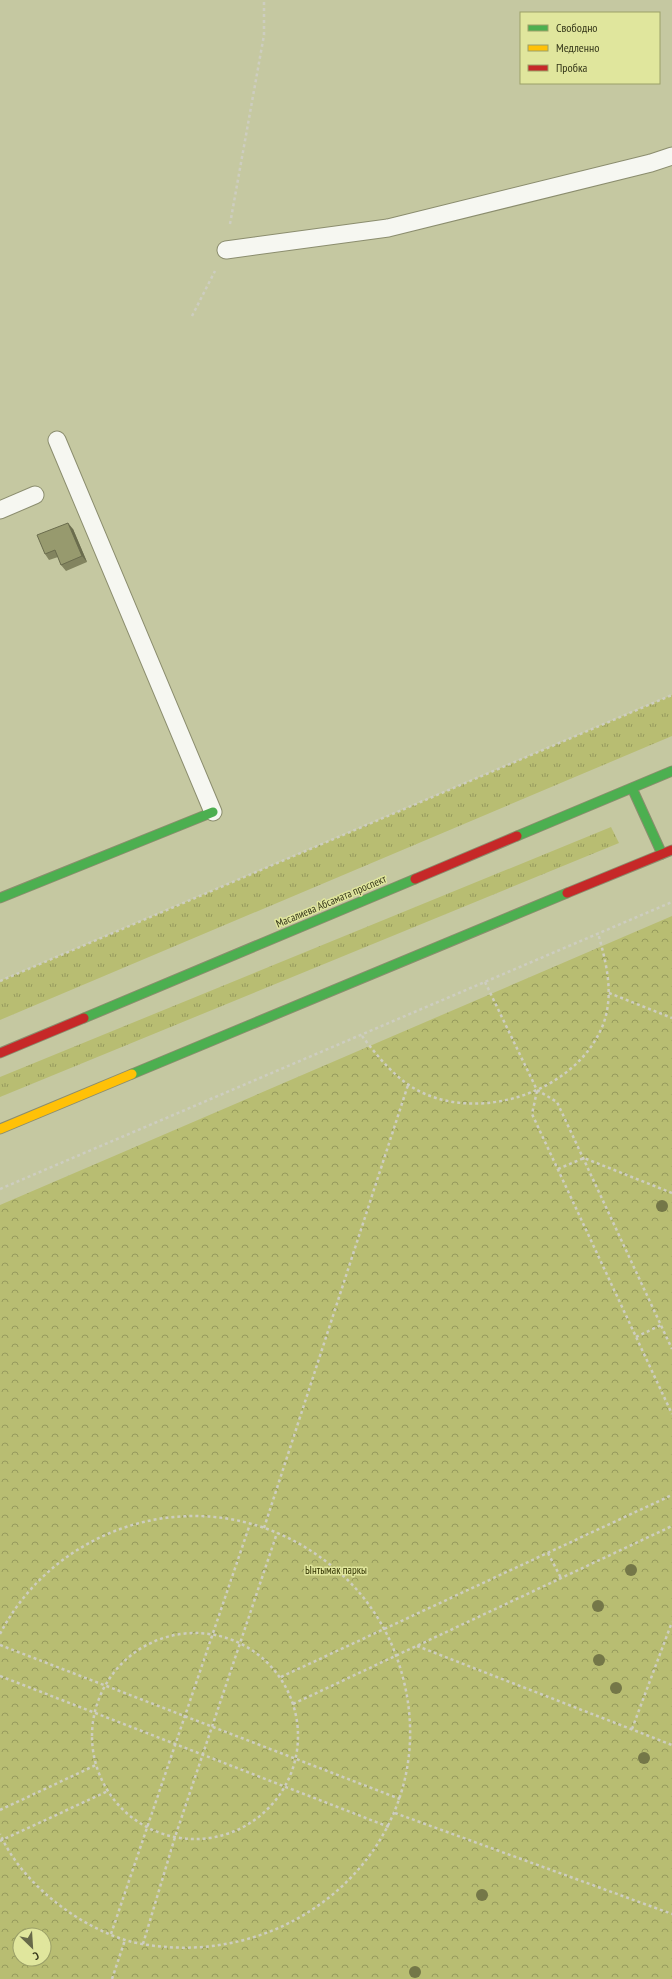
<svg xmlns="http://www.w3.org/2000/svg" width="672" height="1979" font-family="'PT Sans Narrow',sans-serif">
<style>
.grass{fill:url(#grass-tufts)}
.park{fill:url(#park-crowns);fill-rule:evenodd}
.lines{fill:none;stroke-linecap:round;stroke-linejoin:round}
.lane-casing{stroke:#8b8d6e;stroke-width:19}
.fast-casing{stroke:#8b8d6e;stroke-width:11}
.slow-casing{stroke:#8b8d6e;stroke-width:11}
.jam-casing{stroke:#8b8d6e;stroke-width:11}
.path{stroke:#cdcdc0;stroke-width:2.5;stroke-dasharray:3 3;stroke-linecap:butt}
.lane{stroke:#f6f7f1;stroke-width:17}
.fast{stroke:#4caf50;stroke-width:9}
.slow{stroke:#ffc107;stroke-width:9}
.jam{stroke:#c62828;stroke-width:9}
.tree{fill:#747748}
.wall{fill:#82845f}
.shaded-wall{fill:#6a6c4d}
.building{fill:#979a6e;stroke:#6a6c4d}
.labels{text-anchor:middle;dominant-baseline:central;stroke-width:3;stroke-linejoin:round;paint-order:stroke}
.street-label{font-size:11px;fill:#343619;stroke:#e0e69d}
.park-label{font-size:11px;fill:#323400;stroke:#e0e69d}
</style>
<defs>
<pattern id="grass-tufts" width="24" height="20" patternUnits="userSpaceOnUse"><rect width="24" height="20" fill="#b8bd72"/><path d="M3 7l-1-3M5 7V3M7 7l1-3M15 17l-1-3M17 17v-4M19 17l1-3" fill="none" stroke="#969a5d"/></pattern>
<pattern id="park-crowns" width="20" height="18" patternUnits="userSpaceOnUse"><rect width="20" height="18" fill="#b8bd72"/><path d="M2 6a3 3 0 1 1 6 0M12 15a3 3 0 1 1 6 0" fill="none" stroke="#969a5d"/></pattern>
</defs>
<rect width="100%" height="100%" fill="#c5c8a1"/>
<!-- grass -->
<path class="grass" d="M 672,695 L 672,736 L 0,1020 L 0,981 Z
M 611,827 L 619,843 L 0,1097 L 0,1077 Z"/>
<!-- park -->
<path class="park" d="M 672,916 L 672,1979 L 0,1979 L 0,1205 ZM 20,1935 L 44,1935 L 44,1959 L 20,1959 Z"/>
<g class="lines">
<!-- lane casing -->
<g class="lane-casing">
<path id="lane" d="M 226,250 L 388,228 L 651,163 L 672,156
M 57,440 L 213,812
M 0,510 L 35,495"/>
</g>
<!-- fast casing -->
<g class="fast-casing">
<path id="fast" d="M 632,788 L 662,854
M 517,836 L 672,771
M 0,898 L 213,812
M 84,1018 L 415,879
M 132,1074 L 567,893"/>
</g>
<!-- slow casing -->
<g class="slow-casing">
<path id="slow" d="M 0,1129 L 132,1074"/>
</g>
<!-- jam casing -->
<g class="jam-casing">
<path id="jam" d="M 415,879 L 517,836
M 567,893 L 672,850
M 0,1053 L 84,1018"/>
</g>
<!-- path -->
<path class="path" d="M 230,224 L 264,35 L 264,0
M 192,316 L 215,271
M 0,981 L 672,695
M 485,982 L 537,1090 L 557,1102 L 672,1349
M 609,993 L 672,1018
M 362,1036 C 378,1057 398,1082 423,1093 C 486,1122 580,1089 604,1022 C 614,992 606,962 598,933
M 537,1091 L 532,1114 L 672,1414
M 558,1169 L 584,1158 L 672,1193
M 0,1189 L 672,902
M 636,1337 L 661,1325
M 264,1528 L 408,1085
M 548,1553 L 561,1578
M92 1736a103 103 0 1 1 206 0a103 103 0 1 1-206 0Z
M 0,1634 C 37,1562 113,1516 194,1516 C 245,1516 293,1534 333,1567 C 363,1591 386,1625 398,1661 C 455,1829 302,1979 132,1942 C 80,1928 22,1884 0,1834
M 0,1645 L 400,1799
M 417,1646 L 672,1745
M 0,1676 L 389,1827
M 281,1677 L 672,1495
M 293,1704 L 672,1526
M 632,1729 L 672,1622
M 0,1810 L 96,1765
M 395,1813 L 672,1914
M 0,1841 L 108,1791
M 111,1934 L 250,1524
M 143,1944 L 175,1837 L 277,1533
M 112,1979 L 125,1940"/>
<!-- lane -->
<use href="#lane" class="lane"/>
<!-- fast -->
<use href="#fast" class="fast"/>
<!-- slow -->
<use href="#slow" class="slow"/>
<!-- jam -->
<use href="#jam" class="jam"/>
</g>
<!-- trees -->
<g class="tree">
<circle cx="662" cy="1206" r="6"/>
<circle cx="631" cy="1570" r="6"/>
<circle cx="598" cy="1606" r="6"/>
<circle cx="599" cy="1660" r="6"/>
<circle cx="616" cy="1688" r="6"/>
<circle cx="644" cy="1758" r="6"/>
<circle cx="482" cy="1895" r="6"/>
<circle cx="415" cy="1972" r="6"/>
</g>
<!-- wall -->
<path class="wall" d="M 73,529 L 87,562 L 66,571 L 61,565 L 58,557 L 49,560 L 45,554 Z"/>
<!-- shaded-wall -->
<path class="shaded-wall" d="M 68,523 L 73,529 L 87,562 L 82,556 Z"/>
<!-- building -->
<path class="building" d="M 68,523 L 82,556 L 61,565 L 55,550 L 45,554 L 37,535 Z"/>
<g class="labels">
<!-- street labels -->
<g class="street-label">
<text transform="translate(331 901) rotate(-23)">Масалиева Абсамата проспект</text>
</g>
<!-- park labels -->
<g class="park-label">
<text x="336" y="1570">Ынтымак паркы</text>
</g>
</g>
<!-- legend -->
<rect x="520" y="12" width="140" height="72" fill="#e0e69d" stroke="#9ba068"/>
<rect x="528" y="25" width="20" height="6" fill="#4caf50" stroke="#9ba068"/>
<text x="556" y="32" font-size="12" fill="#343619">Свободно</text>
<rect x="528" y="45" width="20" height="6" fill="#ffc107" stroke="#9ba068"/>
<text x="556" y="52" font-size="12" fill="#343619">Медленно</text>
<rect x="528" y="65" width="20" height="6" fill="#c62828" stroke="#9ba068"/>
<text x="556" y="72" font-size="12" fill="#343619">Пробка</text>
<!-- north arrow -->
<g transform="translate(32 1947) rotate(155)"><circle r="19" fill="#e0e69d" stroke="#9ba068"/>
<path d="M0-3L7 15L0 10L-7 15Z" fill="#676949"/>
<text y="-6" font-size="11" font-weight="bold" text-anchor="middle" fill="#343619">С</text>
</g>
</svg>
